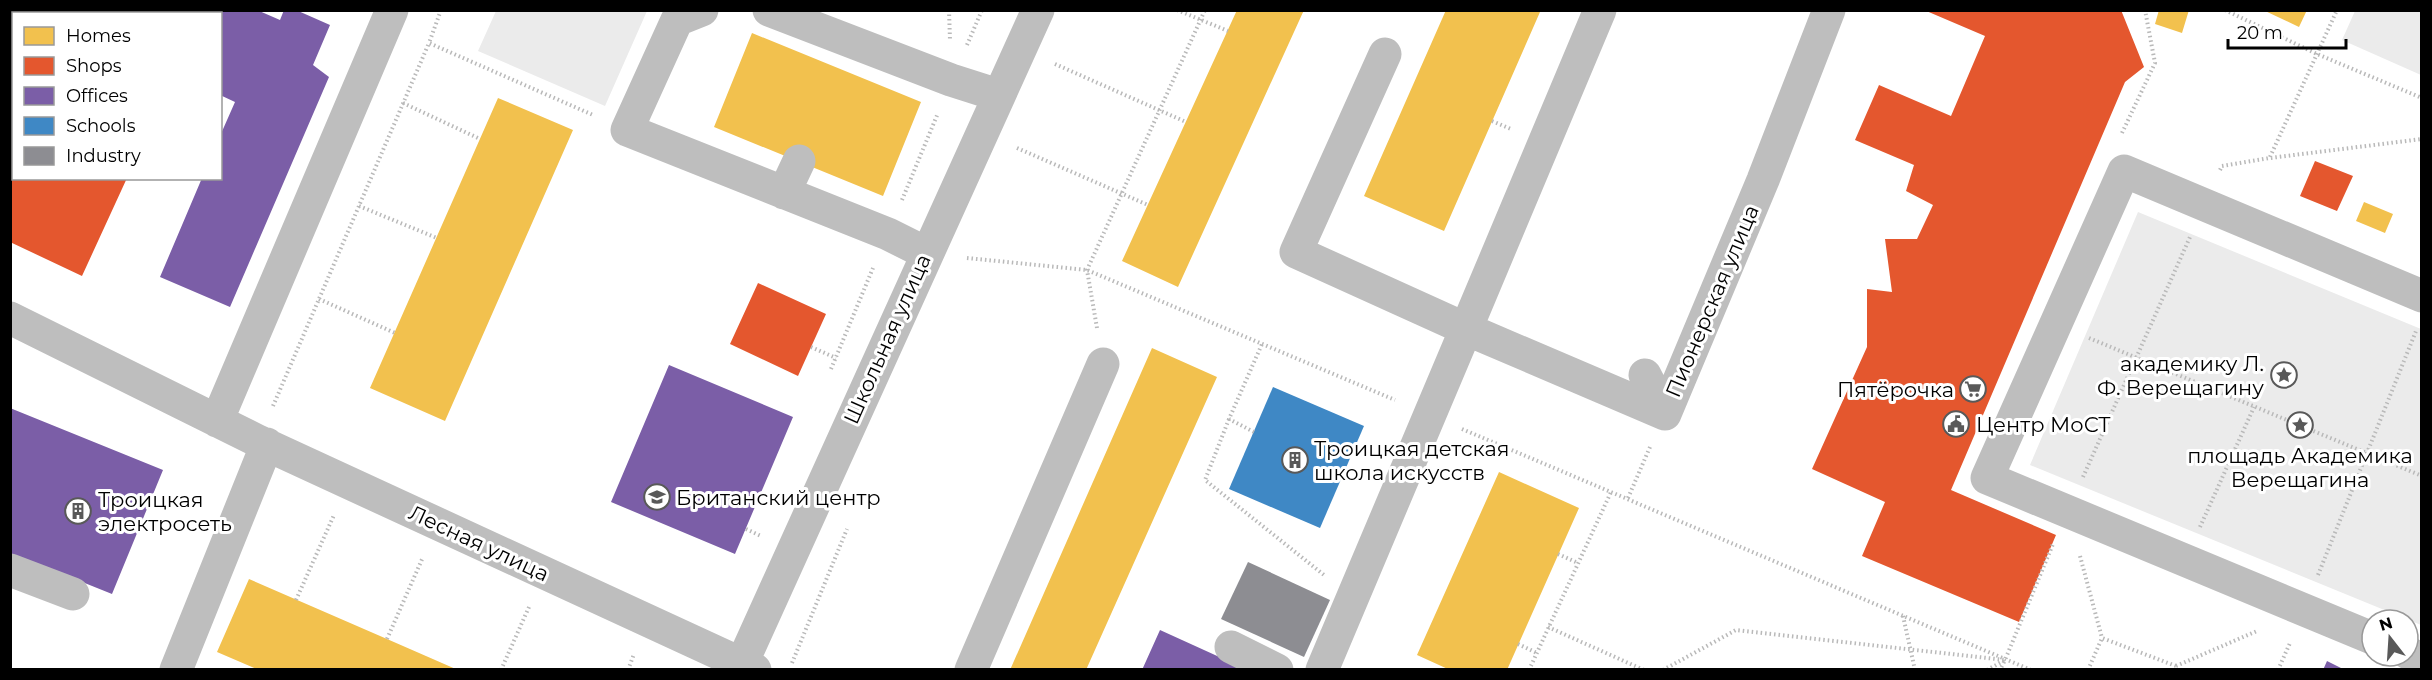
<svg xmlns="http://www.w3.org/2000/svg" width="2432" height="680" font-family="Montserrat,sans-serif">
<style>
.green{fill:#ebebeb}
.homes{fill:#f2c14e}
.shops{fill:#e4572e}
.offices{fill:#7b5ea7}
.schools{fill:#3f88c5}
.industry{fill:#8d8d92}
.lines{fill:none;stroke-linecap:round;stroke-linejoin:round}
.path{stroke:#b9b9b9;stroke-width:4;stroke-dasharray:1.5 3;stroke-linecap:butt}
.minor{stroke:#bebebe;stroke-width:33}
.labels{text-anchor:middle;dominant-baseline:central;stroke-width:6;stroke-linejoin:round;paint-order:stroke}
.street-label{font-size:21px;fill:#000;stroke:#fff}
.poi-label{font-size:21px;fill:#000;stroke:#fff;text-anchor:start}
</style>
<rect width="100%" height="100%" fill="#fff"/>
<!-- green -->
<path class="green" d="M 496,11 L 496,10 L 647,11 L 605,106 L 478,51 Z
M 2355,11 L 2421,11 L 2421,75 L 2342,40 Z
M 2138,212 L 2421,329 L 2421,625 L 2030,465 Z"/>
<!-- homes -->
<path class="homes" d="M 1237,10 L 1304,10 L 1178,287 L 1122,261 Z
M 1446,10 L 1540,12 L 1444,231 L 1364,196 Z
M 2159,10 L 2189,10 L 2182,33 L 2155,24 Z
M 2263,10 L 2307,10 L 2299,27 Z
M 752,33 L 921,102 L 883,196 L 714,127 Z
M 498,98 L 573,130 L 445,421 L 370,388 Z
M 2364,202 L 2393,214 L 2385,233 L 2356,221 Z
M 1152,348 L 1217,377 L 1086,670 L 1010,670 Z
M 1499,472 L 1579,508 L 1507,670 L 1450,670 L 1417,655 Z
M 249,579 L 387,639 L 458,670 L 259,670 L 217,652 Z"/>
<!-- shops -->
<path class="shops" d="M 1924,10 L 2121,10 L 2144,67 L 2125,82 L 1951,490 L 2056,535 L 2019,622 L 1862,556 L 1885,502 L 1812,469 L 1867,347 L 1867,289 L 1892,292 L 1885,239 L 1917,239 L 1933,205 L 1906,191 L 1914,165 L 1855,140 L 1879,85 L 1951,116 L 1985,36 Z
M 10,52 L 14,53 L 14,178 L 127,178 L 82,276 L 10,242 Z
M 2315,161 L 2353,176 L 2337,211 L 2300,196 Z
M 758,283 L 826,314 L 798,376 L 730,344 Z"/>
<!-- offices -->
<path class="offices" d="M 194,10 L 257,10 L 280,20 L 284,10 L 296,10 L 330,25 L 313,65 L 329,77 L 230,307 L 160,277 L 202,178 L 220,178 L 220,136 L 235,102 L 220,95 L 220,14 L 192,14 Z
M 669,365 L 793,417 L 735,554 L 611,502 Z
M 10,408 L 163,470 L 112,594 L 10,553 Z
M 1160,630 L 1248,670 L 1142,670 Z
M 2327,661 L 2345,670 L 2323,670 Z"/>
<!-- schools -->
<path class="schools" d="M 1273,387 L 1364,426 L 1320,528 L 1229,489 Z"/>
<!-- industry -->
<path class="industry" d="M 1248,562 L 1330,600 L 1304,657 L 1221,619 Z"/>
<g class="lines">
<!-- path -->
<path class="path" d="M 441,10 L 429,43 L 593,115
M 949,10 L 950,40
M 1177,10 L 1228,31
M 2225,10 L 2317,54 L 2422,98
M 967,45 L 982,10
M 1055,64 L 1186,122
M 403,103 L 480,139
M 1492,121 L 1511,129
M 2122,133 L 2155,63 L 2145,10
M 1017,148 L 1148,205
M 2270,157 L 2337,10
M 2220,170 L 2222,166 L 2270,158 L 2422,139
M 902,200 L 938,113
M 359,206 L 437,238
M 967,258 L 1087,270 L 1395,400
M 319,299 L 395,333
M 1097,328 L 1087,270 L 1205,10
M 2089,338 L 2422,476
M 811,347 L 836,358
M 831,369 L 873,268
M 273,406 L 429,43
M 1229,419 L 1205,480 L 1324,575
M 1462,429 L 2031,670
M 1254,432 L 1229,419 L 1262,344
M 2083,477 L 2190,237
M 1628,498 L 1650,447
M 2200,527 L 2254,407
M 746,529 L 761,536
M 1558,554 L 1578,563
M 2080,556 L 2102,638
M 2318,575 L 2416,331
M 296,600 L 334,515
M 1903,616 L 1915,670
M 1548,627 L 1644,670
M 387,639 L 423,557
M 1518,644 L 1537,653
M 792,663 L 847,529
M 2176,666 L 2257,631
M 501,670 L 529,607
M 628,670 L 634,654
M 1529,670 L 1611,492
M 1663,670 L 1736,630 L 2005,660 L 2053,544
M 1987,670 L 2005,660 L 2000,670
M 2088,670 L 2102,638 L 2176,666 L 2175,670
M 2278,670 L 2290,643"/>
<!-- minor -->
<path class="minor" d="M 702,10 L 677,20 L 627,130 L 888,234 L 926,253
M 769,10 L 951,80 L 998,95
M 10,14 L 14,15
M 1385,54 L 1296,252 L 1466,329 L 1600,10
M 784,193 L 799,161
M 10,318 L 258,441 L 755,670
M 1645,375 L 1665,414
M 1665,414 L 1763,180 L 1829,10
M 217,421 L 392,10
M 10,570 L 73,594
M 2372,638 L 1987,478 L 2124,171 L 2422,296
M 1231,647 L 1277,670
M 2408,653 L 2422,659
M 176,670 L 267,444
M 739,670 L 1038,10
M 971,670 L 1103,364
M 1322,670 L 1466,329 L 1665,414"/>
</g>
<!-- icons -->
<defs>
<g id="sight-ring" transform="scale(1.35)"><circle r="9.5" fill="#fff" stroke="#595959" stroke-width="1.5"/><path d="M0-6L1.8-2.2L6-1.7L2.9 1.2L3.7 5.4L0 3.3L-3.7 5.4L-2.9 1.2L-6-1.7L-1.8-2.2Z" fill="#595959"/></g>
<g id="supermarket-ring" transform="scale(1.35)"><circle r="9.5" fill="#fff" stroke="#595959" stroke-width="1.5"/><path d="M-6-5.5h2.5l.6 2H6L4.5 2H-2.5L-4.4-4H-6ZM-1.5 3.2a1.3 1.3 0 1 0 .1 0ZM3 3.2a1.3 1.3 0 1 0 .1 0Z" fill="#595959"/></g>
<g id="civic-ring" transform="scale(1.35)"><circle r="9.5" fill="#fff" stroke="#595959" stroke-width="1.5"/><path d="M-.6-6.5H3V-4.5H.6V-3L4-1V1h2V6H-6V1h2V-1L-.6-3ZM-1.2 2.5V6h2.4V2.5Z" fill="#595959"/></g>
<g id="building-ring" transform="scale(1.35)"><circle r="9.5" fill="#fff" stroke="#595959" stroke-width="1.5"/><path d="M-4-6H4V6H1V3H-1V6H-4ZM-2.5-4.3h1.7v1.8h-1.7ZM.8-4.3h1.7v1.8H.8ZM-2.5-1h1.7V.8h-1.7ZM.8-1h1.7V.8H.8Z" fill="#595959"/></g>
<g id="school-ring" transform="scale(1.35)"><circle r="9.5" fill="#fff" stroke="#595959" stroke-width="1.5"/><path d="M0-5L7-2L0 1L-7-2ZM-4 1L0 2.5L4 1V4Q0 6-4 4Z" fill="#595959"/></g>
</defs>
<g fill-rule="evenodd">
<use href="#sight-ring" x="2284" y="375"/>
<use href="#supermarket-ring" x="1973" y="389"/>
<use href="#civic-ring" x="1956" y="424"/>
<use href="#sight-ring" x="2300" y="425"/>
<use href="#building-ring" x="1295" y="460"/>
<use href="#school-ring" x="657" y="497"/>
<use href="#building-ring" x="78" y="511"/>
</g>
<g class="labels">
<!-- street labels -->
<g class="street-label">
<text transform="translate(1712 301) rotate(-67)">Пионерская улица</text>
<text transform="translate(887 339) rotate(-66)">Школьная улица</text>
<text transform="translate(479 543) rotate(25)">Лесная улица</text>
</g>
<!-- poi labels -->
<g class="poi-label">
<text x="2264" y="363" text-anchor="end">академику Л.<tspan x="2264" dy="24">Ф. Верещагину</tspan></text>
<text x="1954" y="389" text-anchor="end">Пятёрочка</text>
<text x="1976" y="424">Центр МоСТ</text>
<text x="1314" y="448">Троицкая детская<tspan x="1314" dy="24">школа искусств</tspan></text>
<text x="2300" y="455" text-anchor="middle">площадь Академика<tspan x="2300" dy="24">Верещагина</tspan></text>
<text x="676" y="497">Британский центр</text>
<text x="98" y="499">Троицкая<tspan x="98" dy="24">электросеть</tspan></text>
</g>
</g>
<!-- border -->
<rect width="2432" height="680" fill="none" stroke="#000000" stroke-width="24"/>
<!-- legend -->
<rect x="12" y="12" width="210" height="168" fill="#ffffff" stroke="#999999" stroke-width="1.5"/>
<rect x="24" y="27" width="30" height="18" fill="#f2c14e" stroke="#999999" stroke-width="1.5"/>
<text x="66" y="42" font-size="18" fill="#000000">Homes</text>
<rect x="24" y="57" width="30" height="18" fill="#e4572e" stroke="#999999" stroke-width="1.5"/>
<text x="66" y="72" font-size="18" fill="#000000">Shops</text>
<rect x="24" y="87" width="30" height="18" fill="#7b5ea7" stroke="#999999" stroke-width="1.5"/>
<text x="66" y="102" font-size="18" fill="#000000">Offices</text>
<rect x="24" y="117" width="30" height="18" fill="#3f88c5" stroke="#999999" stroke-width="1.5"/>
<text x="66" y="132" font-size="18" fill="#000000">Schools</text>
<rect x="24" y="147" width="30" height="18" fill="#8d8d92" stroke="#999999" stroke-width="1.5"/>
<text x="66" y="162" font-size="18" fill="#000000">Industry</text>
<!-- north arrow -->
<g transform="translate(2390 638) rotate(343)"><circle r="28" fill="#ffffff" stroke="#999999" stroke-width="1.5"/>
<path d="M0-4.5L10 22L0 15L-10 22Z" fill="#595959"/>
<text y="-9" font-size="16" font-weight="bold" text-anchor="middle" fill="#000000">N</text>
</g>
<!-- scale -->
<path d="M2228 39v9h118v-9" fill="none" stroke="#000000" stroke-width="3"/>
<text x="2237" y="39" font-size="18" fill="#000000" stroke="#ffffff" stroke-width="4.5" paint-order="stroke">20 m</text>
</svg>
